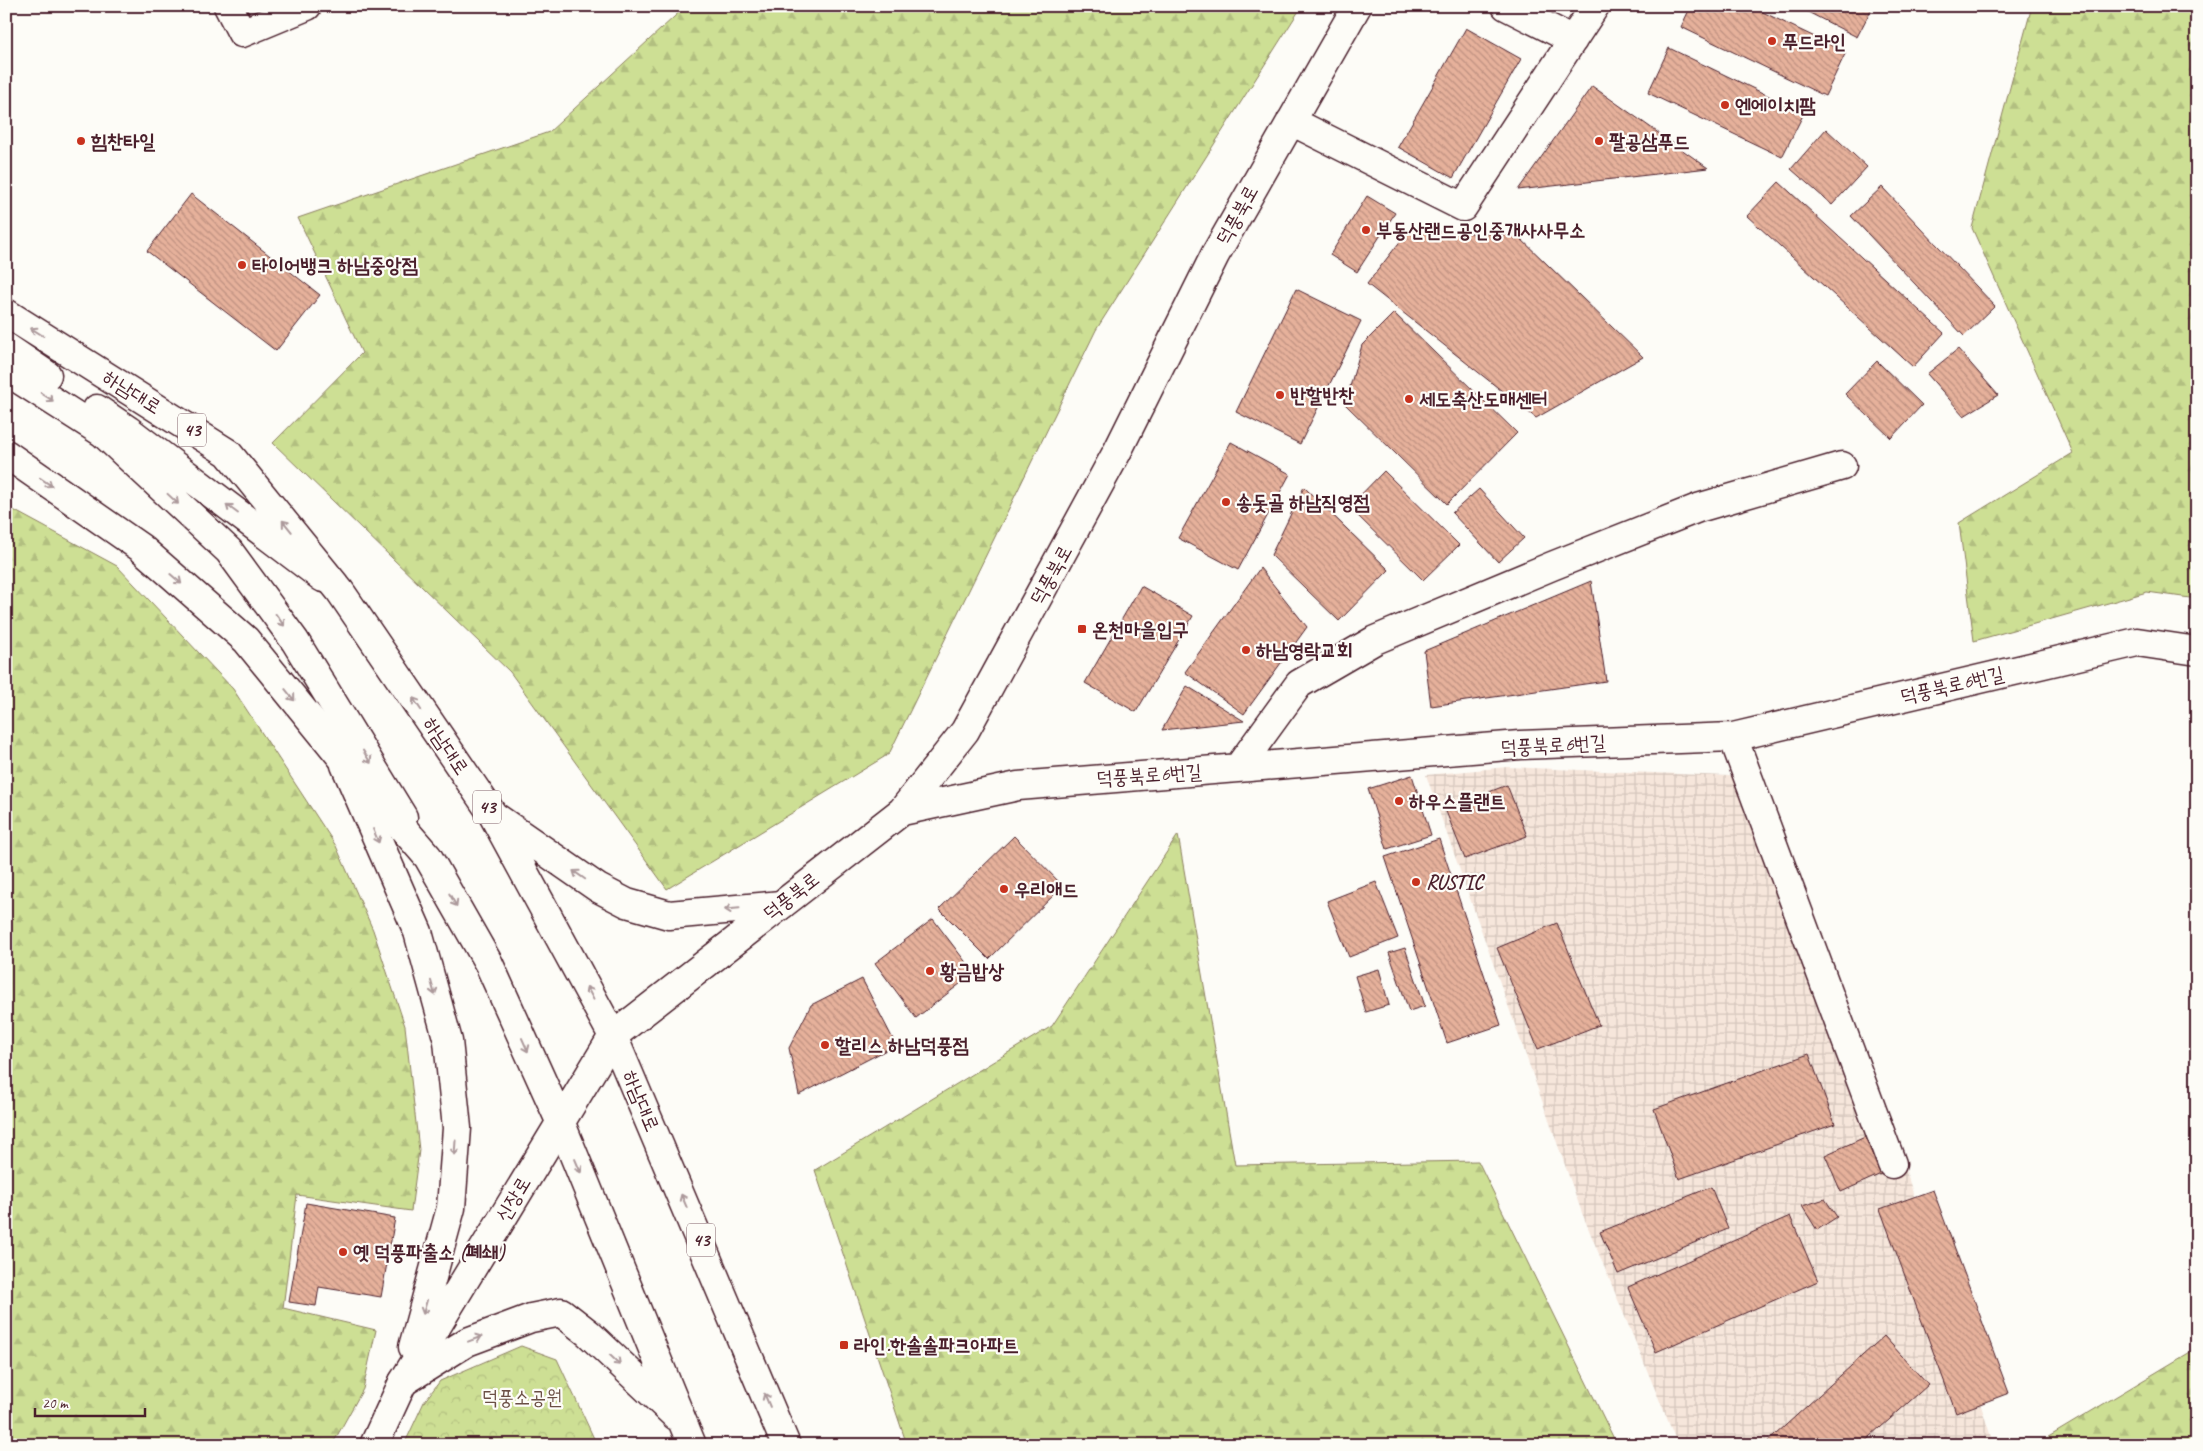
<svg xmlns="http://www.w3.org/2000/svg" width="2203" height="1451" font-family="Caveat,'Poor Story',sans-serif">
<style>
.industrial{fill:url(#industrial-grid)}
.forest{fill:url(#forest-firs);stroke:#8c7f60}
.park{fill:url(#park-crowns);stroke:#8c7f60}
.building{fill:url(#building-back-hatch);stroke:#4a1f2b}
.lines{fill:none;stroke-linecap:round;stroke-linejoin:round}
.minor-casing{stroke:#4a1f2b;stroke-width:31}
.major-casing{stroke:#4a1f2b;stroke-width:31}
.minor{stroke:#fdfcf7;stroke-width:28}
.major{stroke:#fdfcf7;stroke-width:28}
.oneway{stroke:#ac999b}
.poi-dot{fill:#c8321e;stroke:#fdfcf7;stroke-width:2}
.labels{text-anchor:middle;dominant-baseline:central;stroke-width:4.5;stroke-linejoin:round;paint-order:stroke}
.shield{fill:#fdfcf7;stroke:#806168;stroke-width:1}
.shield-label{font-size:19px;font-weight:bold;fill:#4a1f2b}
.poi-label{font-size:20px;font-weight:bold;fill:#4a1f2b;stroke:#fdfcf7;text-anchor:start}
.street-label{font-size:20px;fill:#4a1f2b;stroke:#fdfcf7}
.park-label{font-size:20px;fill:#6b4f45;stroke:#fdfcf7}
</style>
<defs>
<pattern id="industrial-grid" width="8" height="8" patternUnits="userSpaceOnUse" patternTransform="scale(1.25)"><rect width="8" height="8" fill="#f6e6db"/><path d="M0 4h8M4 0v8" fill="none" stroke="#d4c5bc"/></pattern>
<pattern id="forest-firs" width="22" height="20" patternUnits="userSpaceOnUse" patternTransform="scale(1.25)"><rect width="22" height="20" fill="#cddf94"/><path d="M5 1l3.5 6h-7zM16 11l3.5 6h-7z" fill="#b2bf80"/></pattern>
<pattern id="park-crowns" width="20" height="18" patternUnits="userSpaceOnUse" patternTransform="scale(1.25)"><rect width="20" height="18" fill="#cddf94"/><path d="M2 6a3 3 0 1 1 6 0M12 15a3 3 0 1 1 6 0" fill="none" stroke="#b2bf80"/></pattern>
<pattern id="building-back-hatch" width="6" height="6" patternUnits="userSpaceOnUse" patternTransform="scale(1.25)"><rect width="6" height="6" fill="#e6b19b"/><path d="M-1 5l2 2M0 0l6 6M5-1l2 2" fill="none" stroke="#bc8f7f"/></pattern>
</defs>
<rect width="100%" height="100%" fill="#fdfcf7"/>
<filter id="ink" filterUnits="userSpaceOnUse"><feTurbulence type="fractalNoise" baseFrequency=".02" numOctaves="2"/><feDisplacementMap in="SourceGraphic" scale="10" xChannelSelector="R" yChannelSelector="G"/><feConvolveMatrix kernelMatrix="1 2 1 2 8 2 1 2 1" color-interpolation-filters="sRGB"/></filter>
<g filter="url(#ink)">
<!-- industrial -->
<path class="industrial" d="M 1507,767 L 1753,777 L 1883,1099 L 1991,1437 L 1982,1445 L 1678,1445 L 1582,1213 L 1426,775 Z"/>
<!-- forest -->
<path class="forest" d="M 686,6 L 1302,6 L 1096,330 L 889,754 L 667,889 L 510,672 L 273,443 L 362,353 L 298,218 L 549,132 Z
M 2032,6 L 2197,6 L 2197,599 L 2147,592 L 1974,641 L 1959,523 L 2073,453 L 1972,228 Z
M 6,506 L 117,566 L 233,689 L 336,846 L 373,930 L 405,1026 L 419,1150 L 411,1211 L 297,1195 L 283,1308 L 376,1330 L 363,1389 L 332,1445 L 6,1445 Z
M 1178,835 L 1235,1165 L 1478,1161 L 1617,1445 L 907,1445 L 815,1170 L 1052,1026 Z
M 2197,1348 L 2197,1445 L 2035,1445 Z"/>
<!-- park -->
<path class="park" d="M 521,1346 L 557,1359 L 597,1445 L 404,1445 L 424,1402 L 440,1381 Z"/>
<!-- building -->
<path class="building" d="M 1691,6 L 1750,6 L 1846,52 L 1825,96 L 1681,27 Z
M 1796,6 L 1873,6 L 1857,37 Z
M 1466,28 L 1521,59 L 1453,178 L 1398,147 Z
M 1669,48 L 1804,113 L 1782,157 L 1648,93 Z
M 1592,86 L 1708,168 L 1518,190 Z
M 1826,129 L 1867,167 L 1832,205 L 1791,169 Z
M 1779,182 L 1944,333 L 1913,367 L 1747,216 Z
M 1882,187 L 1995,306 L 1964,336 L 1851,216 Z
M 191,194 L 320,295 L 276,351 L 147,251 Z
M 1367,196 L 1395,213 L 1357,272 L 1330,255 Z
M 1409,230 L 1517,235 L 1643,357 L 1536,418 L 1367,284 Z
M 1296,289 L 1361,321 L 1300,444 L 1236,412 Z
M 1394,313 L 1517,433 L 1447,504 L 1345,404 L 1362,345 Z
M 1958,349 L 1998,395 L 1964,416 L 1927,374 Z
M 1877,361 L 1922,405 L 1891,438 L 1845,394 Z
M 1231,442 L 1290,474 L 1238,570 L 1178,538 Z
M 1384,471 L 1459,545 L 1423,580 L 1349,507 Z
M 1304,487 L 1389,570 L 1339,621 L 1271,555 Z
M 1479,489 L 1524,538 L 1498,562 L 1452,513 Z
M 1260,568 L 1307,627 L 1244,714 L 1185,672 Z
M 1591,581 L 1606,681 L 1431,706 L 1424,651 Z
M 1141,586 L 1193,616 L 1136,712 L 1085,683 Z
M 1187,686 L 1244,721 L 1162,730 Z
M 1412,775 L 1431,835 L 1387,849 L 1368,789 Z
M 1507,785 L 1527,836 L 1465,859 L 1445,809 Z
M 1014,836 L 1063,886 L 989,959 L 939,909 Z
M 1439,839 L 1501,1025 L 1447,1043 L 1385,857 Z
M 1376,882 L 1398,938 L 1349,957 L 1327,901 Z
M 933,919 L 974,973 L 916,1018 L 875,963 Z
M 1557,923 L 1599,1025 L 1538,1049 L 1497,948 Z
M 1405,948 L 1425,1006 L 1409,1011 L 1389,953 Z
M 1379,969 L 1389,1005 L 1366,1012 L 1355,976 Z
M 862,979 L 896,1045 L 799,1095 L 789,1048 L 811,1005 Z
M 1809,1054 L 1835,1124 L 1679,1179 L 1654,1109 Z
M 1865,1137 L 1881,1174 L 1841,1192 L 1825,1155 Z
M 1711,1187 L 1728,1229 L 1618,1274 L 1600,1232 Z
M 1933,1190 L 2009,1393 L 1956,1413 L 1880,1209 Z
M 1825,1199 L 1837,1217 L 1817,1230 L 1802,1206 Z
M 306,1203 L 395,1218 L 381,1297 L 319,1287 L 316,1306 L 289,1302 Z
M 1790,1216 L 1818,1281 L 1656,1352 L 1628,1287 Z
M 1884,1336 L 1928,1385 L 1861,1445 L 1764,1445 Z"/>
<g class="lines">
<!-- minor casing -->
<g class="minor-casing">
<path id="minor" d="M 228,6 L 242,33 L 307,6
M 1506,6 L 1573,40
M 1291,121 L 1463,207 L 1595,6
M 6,347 L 47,375
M 6,371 L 103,433 L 229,551 L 295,641 L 403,817
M 97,409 L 128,430 L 323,578
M 1733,737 L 1892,1164
M 345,765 L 418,932 L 448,1041 L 457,1128 L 451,1208 L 413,1347
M 1238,768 L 1299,684 L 1375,640 L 1552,566 L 1698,508 L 1842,466
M 902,811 L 1018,786 L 1520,745 L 1733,737 L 2137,642 L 2197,651
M 374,1445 L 403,1382 L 613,1036 L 902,811 L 965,731 L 1117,452 L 1215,255 L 1357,6"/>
</g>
<!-- major casing -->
<g class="major-casing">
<path id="major" d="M 6,313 L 228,453 L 340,591 L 493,815 L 613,1036 L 786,1445
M 6,454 L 141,548 L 246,640 L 343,759 L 428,857 L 489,964 L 560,1121 L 692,1445
M 497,818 L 598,888 L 627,903 L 669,915 L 781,905
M 403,1382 L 467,1342 L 531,1318 L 561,1312 L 588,1333 L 676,1416"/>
</g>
<!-- minor -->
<use href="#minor" class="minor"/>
<!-- major -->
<use href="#major" class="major"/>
</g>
<!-- one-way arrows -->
<defs><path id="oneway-shaft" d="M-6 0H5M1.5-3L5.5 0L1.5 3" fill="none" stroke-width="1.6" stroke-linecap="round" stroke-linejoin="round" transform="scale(1.25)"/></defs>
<g class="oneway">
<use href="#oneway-shaft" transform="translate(37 332) rotate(-148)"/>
<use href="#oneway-shaft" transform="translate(47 397) rotate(33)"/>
<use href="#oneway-shaft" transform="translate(46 482) rotate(35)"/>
<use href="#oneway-shaft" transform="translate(173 499) rotate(43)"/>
<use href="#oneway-shaft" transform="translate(232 509) rotate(-143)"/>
<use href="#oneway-shaft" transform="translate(287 526) rotate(-129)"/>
<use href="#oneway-shaft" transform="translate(176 579) rotate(41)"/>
<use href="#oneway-shaft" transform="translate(280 620) rotate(54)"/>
<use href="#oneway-shaft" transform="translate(290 695) rotate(51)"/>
<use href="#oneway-shaft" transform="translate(417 704) rotate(-124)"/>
<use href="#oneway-shaft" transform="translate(367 757) rotate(58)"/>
<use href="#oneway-shaft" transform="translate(376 836) rotate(67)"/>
<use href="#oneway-shaft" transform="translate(579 875) rotate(-145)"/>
<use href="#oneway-shaft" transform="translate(453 900) rotate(60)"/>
<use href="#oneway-shaft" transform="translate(732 909) rotate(175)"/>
<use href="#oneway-shaft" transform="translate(433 988) rotate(74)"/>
<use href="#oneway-shaft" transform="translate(590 993) rotate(-118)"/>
<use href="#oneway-shaft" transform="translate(525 1045) rotate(66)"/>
<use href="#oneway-shaft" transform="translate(455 1148) rotate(94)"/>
<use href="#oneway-shaft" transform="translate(578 1166) rotate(67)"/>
<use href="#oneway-shaft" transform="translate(684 1201) rotate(-113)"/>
<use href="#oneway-shaft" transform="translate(425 1307) rotate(106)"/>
<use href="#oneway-shaft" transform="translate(475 1339) rotate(-21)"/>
<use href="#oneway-shaft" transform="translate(615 1360) rotate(44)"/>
<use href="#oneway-shaft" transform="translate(767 1400) rotate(-113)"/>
</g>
</g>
<!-- markers -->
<g class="poi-dot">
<circle cx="1772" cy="41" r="5"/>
<circle cx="1725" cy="105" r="5"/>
<circle cx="81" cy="141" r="5"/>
<circle cx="1599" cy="141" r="5"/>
<circle cx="1366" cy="230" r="5"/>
<circle cx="242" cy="265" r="5"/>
<circle cx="1280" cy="395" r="5"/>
<circle cx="1409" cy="399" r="5"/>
<circle cx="1226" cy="502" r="5"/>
<rect x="1077" y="624" width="10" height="10" rx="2.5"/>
<circle cx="1246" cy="650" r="5"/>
<circle cx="1399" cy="801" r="5"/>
<circle cx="1416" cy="882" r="5"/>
<circle cx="1004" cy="889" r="5"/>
<circle cx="930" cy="971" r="5"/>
<circle cx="825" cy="1045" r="5"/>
<circle cx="343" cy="1252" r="5"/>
<rect x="839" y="1340" width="10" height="10" rx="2.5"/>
</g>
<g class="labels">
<!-- shield labels -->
<g class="shield">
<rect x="178" y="413.5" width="28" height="33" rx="4"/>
<rect x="473" y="790.5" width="28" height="33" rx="4"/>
<rect x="687" y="1223.5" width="28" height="33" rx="4"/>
</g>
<g class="shield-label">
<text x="192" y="430">43</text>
<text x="487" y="807">43</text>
<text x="701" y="1240">43</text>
</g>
<!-- poi labels -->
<g class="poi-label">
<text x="1782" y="41">푸드라인</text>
<text x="1735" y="105">엔에이치팜</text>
<text x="91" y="141">힘찬타일</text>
<text x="1609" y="141">팔공삼푸드</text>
<text x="1376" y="230">부동산랜드공인중개사사무소</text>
<text x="252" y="265">타이어뱅크 하남중앙점</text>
<text x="1290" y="395">반할반찬</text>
<text x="1419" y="399">세도축산도매센터</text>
<text x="1236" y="502">송돗골 하남직영점</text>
<text x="1092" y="629">온천마을입구</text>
<text x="1256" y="650">하남영락교회</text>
<text x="1409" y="801">하우스플랜트</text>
<text x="1426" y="882">RUSTIC</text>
<text x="1014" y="889">우리애드</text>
<text x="940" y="971">황금밥상</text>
<text x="835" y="1045">할리스 하남덕풍점</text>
<text x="353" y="1252">옛 덕풍파출소 (폐쇄)</text>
<text x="854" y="1345">라인.한솔솔파크아파트</text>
</g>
<!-- street labels -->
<g class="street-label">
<text transform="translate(1237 215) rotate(-61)">덕풍북로</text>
<text transform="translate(132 392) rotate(32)">하남대로</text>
<text transform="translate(1051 575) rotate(-61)">덕풍북로</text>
<text transform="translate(1952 685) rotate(-13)">덕풍북로6번길</text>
<text transform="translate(1553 745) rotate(-3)">덕풍북로6번길</text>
<text transform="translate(446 746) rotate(56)">하남대로</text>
<text transform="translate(1149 775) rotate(-4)">덕풍북로6번길</text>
<text transform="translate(791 896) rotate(-38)">덕풍북로</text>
<text transform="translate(641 1101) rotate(67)">하남대로</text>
<text transform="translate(513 1199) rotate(-59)">신장로</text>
</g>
<!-- park labels -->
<g class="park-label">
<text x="522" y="1397">덕풍소공원</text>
</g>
</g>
<!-- margin -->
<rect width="2203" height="1451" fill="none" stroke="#fdfcf7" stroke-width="25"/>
<rect x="12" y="12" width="2178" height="1426" fill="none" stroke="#4a1f2b" stroke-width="2" filter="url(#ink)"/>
<!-- scale -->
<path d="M35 1408v8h110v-8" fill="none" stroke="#4a1f2b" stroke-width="2.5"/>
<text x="42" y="1408" font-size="15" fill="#4a1f2b" stroke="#fdfcf7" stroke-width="4" paint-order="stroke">20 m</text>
</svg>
